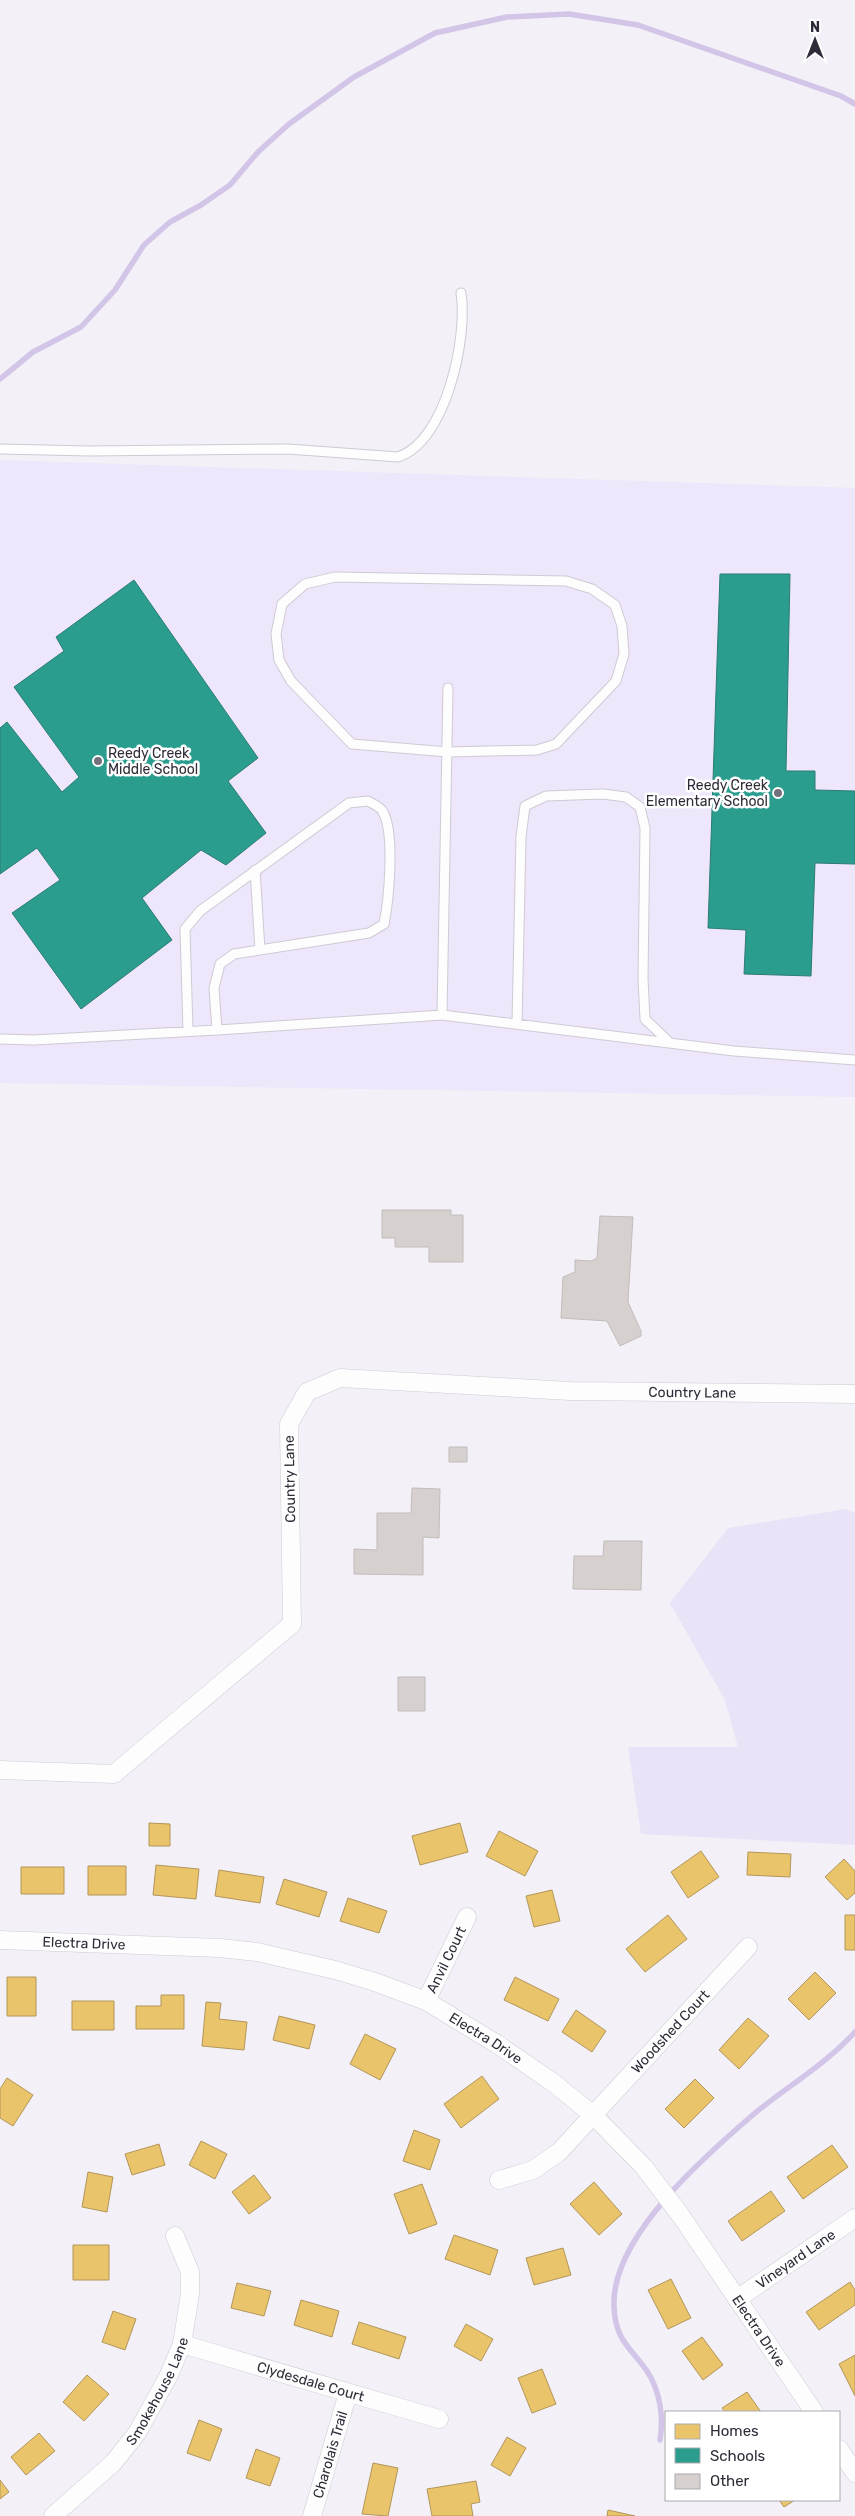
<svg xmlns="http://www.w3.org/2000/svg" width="855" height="2516" font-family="Rubik,sans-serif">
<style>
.built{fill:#eee6fa}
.green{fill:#eae2f7}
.homes{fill:#e9c46a;stroke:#b2965b}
.schools{fill:#2a9d8f;stroke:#2c7b75}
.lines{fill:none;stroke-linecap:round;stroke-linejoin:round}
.stream{stroke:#d2c5e8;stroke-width:5.5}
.building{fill:#d6d0ce;stroke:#c3bcbb}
.service-casing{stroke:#cecad4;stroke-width:11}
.minor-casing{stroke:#cecad4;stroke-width:19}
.service{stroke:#fdfdfe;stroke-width:9}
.minor{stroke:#fdfdfe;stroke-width:18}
.poi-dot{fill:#74707b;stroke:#fff;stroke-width:2}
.labels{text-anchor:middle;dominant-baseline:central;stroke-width:5;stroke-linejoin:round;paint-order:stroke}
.poi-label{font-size:14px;fill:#302b38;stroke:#fff;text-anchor:start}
.street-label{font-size:14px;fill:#302b38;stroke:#fff}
</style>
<rect width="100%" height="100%" fill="#f3f0f7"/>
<!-- built -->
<path class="built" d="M 0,460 L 855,488 L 855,1097 L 0,1083 Z"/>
<!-- green -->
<path class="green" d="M 846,1509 L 855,1513 L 855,1845 L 641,1834 L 628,1747 L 738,1747 L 725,1700 L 670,1603 L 728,1528 Z"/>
<!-- homes -->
<path class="homes" d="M 149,1823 L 170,1824 L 170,1846 L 149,1846 Z
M 460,1823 L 468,1852 L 420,1865 L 412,1836 Z
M 499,1831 L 538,1851 L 525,1876 L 486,1856 Z
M 701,1851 L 719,1877 L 688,1898 L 671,1872 Z
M 748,1852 L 791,1854 L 790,1877 L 747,1875 Z
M 844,1859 L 855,1871 L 855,1893 L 847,1900 L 825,1877 Z
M 156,1865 L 199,1869 L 196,1899 L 153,1895 Z
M 88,1866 L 126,1866 L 126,1895 L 88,1895 Z
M 21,1867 L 64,1867 L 64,1894 L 21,1894 Z
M 219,1870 L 264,1877 L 260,1903 L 215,1896 Z
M 284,1879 L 327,1892 L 319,1917 L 276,1904 Z
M 552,1890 L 560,1921 L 534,1927 L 526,1896 Z
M 348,1898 L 387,1911 L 379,1933 L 340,1921 Z
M 668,1915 L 687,1939 L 645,1972 L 626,1949 Z
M 845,1915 L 855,1915 L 855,1950 L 845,1950 Z
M 815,1972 L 836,1993 L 809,2020 L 788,1999 Z
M 7,1977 L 36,1977 L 36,2016 L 7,2016 Z
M 515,1977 L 559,1999 L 548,2021 L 504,2000 Z
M 161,1995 L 184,1995 L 184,2029 L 136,2029 L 136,2006 L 161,2006 Z
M 72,2001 L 114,2001 L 114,2030 L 72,2030 Z
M 206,2002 L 221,2003 L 219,2019 L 247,2022 L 244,2050 L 202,2046 Z
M 576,2010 L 606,2031 L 592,2052 L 562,2032 Z
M 279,2016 L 315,2025 L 309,2049 L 273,2040 Z
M 748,2018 L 769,2036 L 739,2069 L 719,2050 Z
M 365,2034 L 396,2049 L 380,2080 L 350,2064 Z
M 482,2076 L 499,2099 L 461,2128 L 444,2104 Z
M 7,2078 L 33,2095 L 13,2126 L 0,2118 L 0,2089 Z
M 695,2079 L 714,2098 L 684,2128 L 665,2109 Z
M 414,2130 L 440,2140 L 430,2170 L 403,2161 Z
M 201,2141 L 227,2154 L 215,2179 L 189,2165 Z
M 159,2144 L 165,2165 L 132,2175 L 125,2154 Z
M 832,2145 L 848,2167 L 803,2199 L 787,2177 Z
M 88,2172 L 113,2177 L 107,2212 L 82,2207 Z
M 254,2175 L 271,2198 L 249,2214 L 232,2192 Z
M 594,2182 L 622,2214 L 599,2235 L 570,2204 Z
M 422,2184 L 437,2224 L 409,2234 L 394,2194 Z
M 771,2191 L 785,2211 L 742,2241 L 728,2221 Z
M 454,2235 L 498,2250 L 490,2275 L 445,2259 Z
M 73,2245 L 109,2245 L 109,2280 L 73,2280 Z
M 563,2248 L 571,2275 L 534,2285 L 526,2258 Z
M 671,2279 L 691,2318 L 668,2329 L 648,2290 Z
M 850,2282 L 855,2290 L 855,2305 L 819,2330 L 806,2312 Z
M 237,2283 L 271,2291 L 264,2316 L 231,2308 Z
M 301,2300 L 339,2311 L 332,2337 L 294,2325 Z
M 113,2311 L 136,2319 L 125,2350 L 102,2342 Z
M 359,2322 L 406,2337 L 399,2359 L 352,2344 Z
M 466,2324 L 493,2339 L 481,2361 L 454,2346 Z
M 702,2337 L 723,2365 L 703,2380 L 682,2351 Z
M 855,2355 L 855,2396 L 839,2364 Z
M 542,2369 L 556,2404 L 532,2413 L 518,2378 Z
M 87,2375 L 109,2394 L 84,2421 L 63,2402 Z
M 747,2392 L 761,2412 L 725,2412 L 722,2408 Z
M 199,2420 L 222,2429 L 210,2461 L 187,2453 Z
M 39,2433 L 55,2451 L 26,2475 L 11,2457 Z
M 507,2437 L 526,2448 L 510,2476 L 491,2465 Z
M 256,2449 L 280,2458 L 270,2486 L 246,2478 Z
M 373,2463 L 398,2468 L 388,2516 L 362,2514 Z
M 0,2480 L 9,2492 L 0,2499 Z
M 476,2481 L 480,2502 L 471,2504 L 473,2516 L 432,2516 L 427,2489 Z
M 779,2500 L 795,2500 L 784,2507 Z
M 608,2510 L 635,2516 L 607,2516 Z"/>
<!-- schools -->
<path class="schools" d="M 720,574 L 790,574 L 786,771 L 815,771 L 815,790 L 855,791 L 855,864 L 815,863 L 811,976 L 744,974 L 746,930 L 708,928 Z
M 134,580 L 258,758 L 228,781 L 266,833 L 226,865 L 201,850 L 142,898 L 172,940 L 81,1009 L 12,913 L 60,880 L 37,848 L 0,874 L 0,728 L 7,722 L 62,792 L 79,777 L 14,687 L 64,651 L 56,637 Z"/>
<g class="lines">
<!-- stream -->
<path class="stream" d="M 0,379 L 33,352 L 81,327 L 115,290 L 144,245 L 170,222 L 201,205 L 230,185 L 258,152 L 289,124 L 354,77 L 435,33 L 507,17 L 569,14 L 638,25 L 841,96 L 855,104
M 660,2440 C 664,2417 660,2391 647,2371 C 630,2347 615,2340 614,2306 C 611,2237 706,2155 755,2113 C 788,2086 826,2064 855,2032"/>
</g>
<!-- building -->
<path class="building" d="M 382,1210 L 451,1210 L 451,1215 L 463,1215 L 463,1262 L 429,1262 L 429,1247 L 395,1247 L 395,1238 L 382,1238 Z
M 600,1216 L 633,1217 L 628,1302 L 641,1331 L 641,1336 L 620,1346 L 607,1321 L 561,1318 L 563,1277 L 575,1272 L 575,1260 L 591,1261 L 597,1258 Z
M 449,1447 L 467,1447 L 467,1462 L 449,1462 Z
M 412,1488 L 440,1489 L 439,1538 L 423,1537 L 423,1575 L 354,1574 L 354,1549 L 377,1550 L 377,1513 L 411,1513 Z
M 604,1541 L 642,1541 L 641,1590 L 573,1589 L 574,1556 L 603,1556 Z
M 398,1677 L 425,1677 L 425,1711 L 398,1711 Z"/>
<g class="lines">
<!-- service casing -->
<g class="service-casing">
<path id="service" d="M 0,449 L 89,451 L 288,449 L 398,457 C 446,442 468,337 461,293
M 335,577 L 566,581 L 592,589 L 615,605 L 622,626 L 624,654 L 616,681 L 556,744 L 537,750 L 448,752 L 352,744 L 291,681 L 279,660 L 276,634 L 282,604 L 305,584 Z
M 255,870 L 260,950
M 442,1015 L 448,688
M 517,1024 L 521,837 L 525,806 L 546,796 L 603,794 L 626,797 L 640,807 L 645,828 L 643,979 L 645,1019 L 670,1043
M 188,1031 L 185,929 L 200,911 L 349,803 L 368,801 C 373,804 381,807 383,812 C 395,833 389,899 384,924 L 369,933 L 234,954 L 220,964 L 214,988 L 217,1030
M 0,1039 L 34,1040 L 217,1030 L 442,1015 L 734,1051 L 855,1060"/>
</g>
<!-- minor casing -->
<g class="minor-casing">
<g id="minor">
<path id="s1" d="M 0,1770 L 114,1774 L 292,1624 L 289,1424 L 307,1392 L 340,1378 L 570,1391 L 855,1394"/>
<path id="s2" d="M 0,1940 L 220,1948 L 257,1952 L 335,1970 L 375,1982 L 426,2001 L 497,2044 L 555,2084 L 593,2115 L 644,2167 L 681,2216 L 814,2412"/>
<path id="s3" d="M 426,2001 L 467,1917"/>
<path id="s4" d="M 499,2180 L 533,2170 L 559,2152 L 748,1947"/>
<path id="s5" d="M 737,2299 L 855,2218"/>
<path id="s6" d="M 182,2344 L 439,2419"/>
<path d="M 839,2449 L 855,2473"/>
<path id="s7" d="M 53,2516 L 113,2463 L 137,2433 L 169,2375 L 182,2344 L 190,2294 L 190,2272 L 175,2236"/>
<path id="s8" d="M 312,2516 L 348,2393"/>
</g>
</g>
<!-- service -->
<use href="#service" class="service"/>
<!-- minor -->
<use href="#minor" class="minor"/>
</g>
<!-- markers -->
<g class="poi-dot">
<circle cx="98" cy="761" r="5"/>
<circle cx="778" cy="793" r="5"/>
</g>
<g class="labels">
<!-- poi labels -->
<g class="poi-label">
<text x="108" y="753">Reedy Creek<tspan x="108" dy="16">Middle School</tspan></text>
<text x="768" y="785" text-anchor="end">Reedy Creek<tspan x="768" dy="16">Elementary School</tspan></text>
</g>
<!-- street labels -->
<g class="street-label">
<text stroke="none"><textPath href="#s1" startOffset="972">Country Lane</textPath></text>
<text transform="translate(290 1479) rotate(-91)">Country Lane</text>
<text stroke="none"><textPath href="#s2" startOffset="84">Electra Drive</textPath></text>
<text stroke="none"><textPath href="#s3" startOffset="46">Anvil Court</textPath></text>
<text stroke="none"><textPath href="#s4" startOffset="231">Woodshed Court</textPath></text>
<text stroke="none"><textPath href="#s2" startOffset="504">Electra Drive</textPath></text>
<text stroke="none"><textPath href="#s5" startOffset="71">Vineyard Lane</textPath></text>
<text stroke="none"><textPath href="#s2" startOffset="909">Electra Drive</textPath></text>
<text stroke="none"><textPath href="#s6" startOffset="134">Clydesdale Court</textPath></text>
<text stroke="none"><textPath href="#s7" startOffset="165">Smokehouse Lane</textPath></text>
<text stroke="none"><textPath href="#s8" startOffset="64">Charolais Trail</textPath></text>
</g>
</g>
<!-- legend -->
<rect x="665" y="2411" width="175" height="90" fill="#ffffff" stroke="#acaaaf"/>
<rect x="675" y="2424" width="25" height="15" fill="#e9c46a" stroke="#acaaaf"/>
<text x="710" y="2436" font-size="15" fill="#302b38">Homes</text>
<rect x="675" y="2448" width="25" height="15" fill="#2a9d8f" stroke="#acaaaf"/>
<text x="710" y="2461" font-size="15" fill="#302b38">Schools</text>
<rect x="675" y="2474" width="25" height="15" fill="#d6d0ce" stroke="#acaaaf"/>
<text x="710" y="2486" font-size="15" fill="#302b38">Other</text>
<!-- north arrow -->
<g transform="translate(815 40)" stroke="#ffffff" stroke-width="4" paint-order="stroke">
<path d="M0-4L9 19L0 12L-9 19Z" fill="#302b38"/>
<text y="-8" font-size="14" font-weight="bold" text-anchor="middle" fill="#302b38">N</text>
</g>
</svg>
